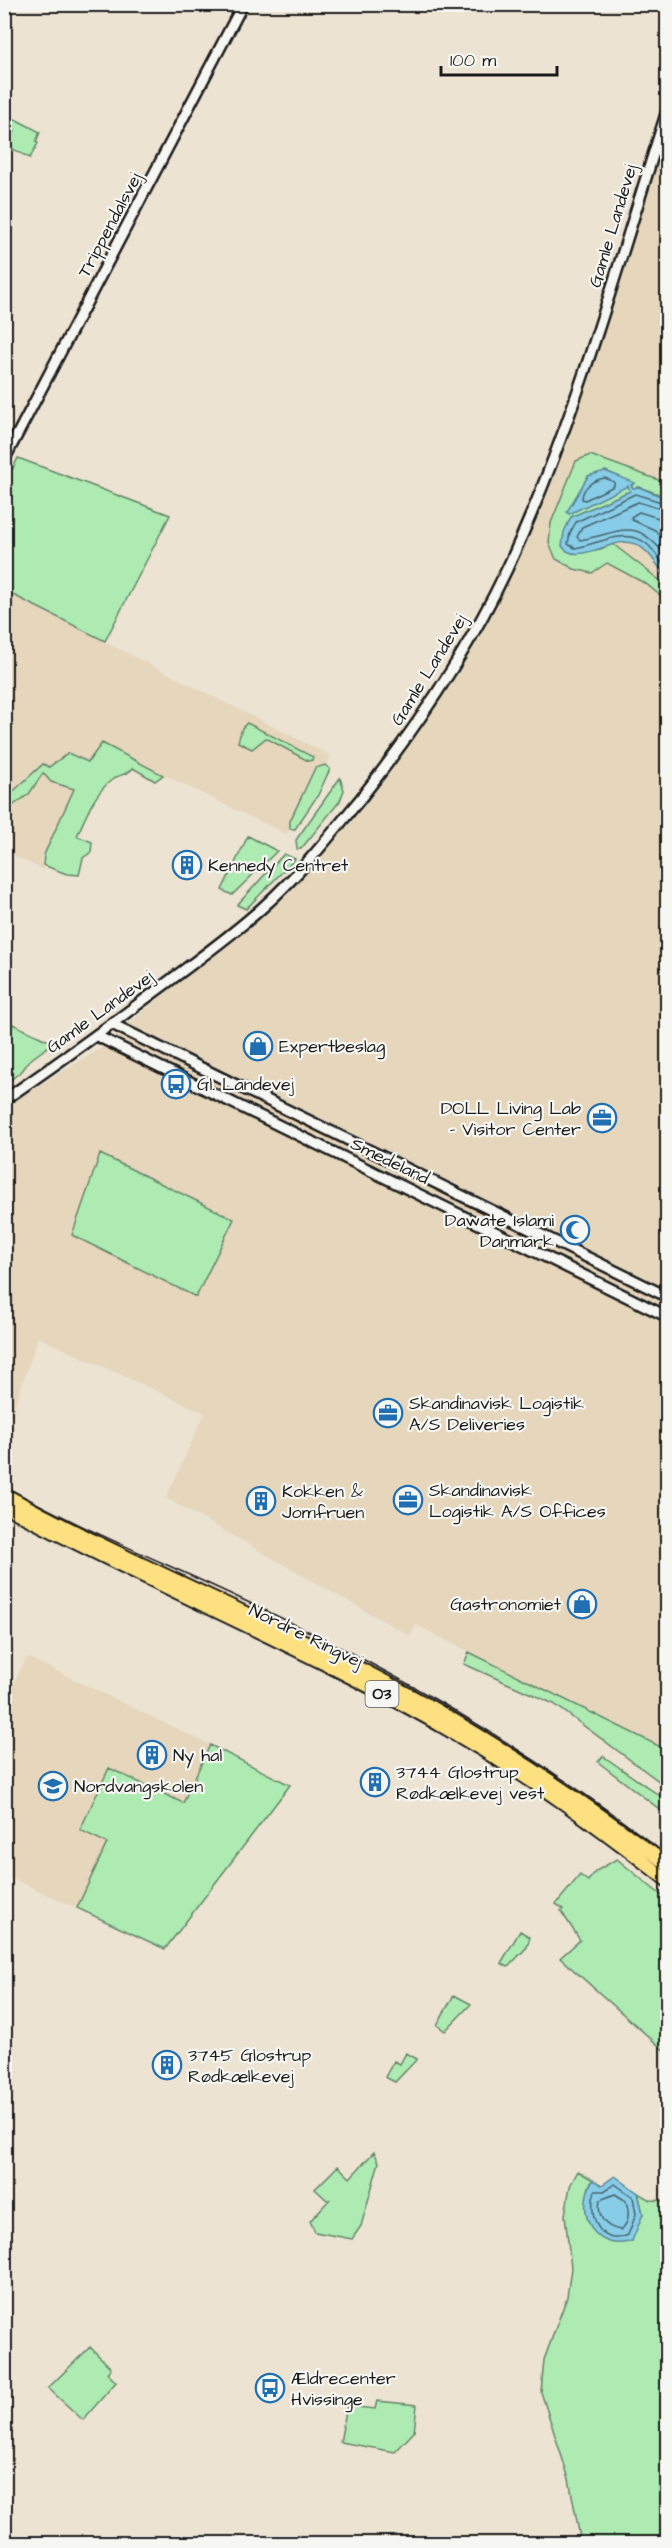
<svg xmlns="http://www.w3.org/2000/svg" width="672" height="2548" font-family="'Architects Daughter',sans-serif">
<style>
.built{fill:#e5d6bc}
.green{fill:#adebb2;stroke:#648467;stroke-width:1.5}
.water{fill:#87cde8;stroke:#5c8696;stroke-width:1.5}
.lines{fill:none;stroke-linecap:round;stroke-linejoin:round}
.shore{stroke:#47636e;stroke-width:1.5}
.minor-casing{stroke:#1c1c1c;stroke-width:14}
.major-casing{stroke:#1c1c1c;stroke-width:16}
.minor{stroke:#f6f6f2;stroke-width:9}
.major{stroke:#fde080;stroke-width:12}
.tram{stroke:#1c1c1c;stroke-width:1.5}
.labels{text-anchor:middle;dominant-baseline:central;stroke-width:4.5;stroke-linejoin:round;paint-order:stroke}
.shield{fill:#f6f6f2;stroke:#5d5d5c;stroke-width:1.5}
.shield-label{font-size:16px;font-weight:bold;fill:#1c1c1c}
.street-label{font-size:18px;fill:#1c1c1c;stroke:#f6f6f2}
.poi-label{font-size:18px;fill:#1c1c1c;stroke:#f6f6f2;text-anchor:start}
</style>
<rect width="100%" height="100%" fill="#ece3d2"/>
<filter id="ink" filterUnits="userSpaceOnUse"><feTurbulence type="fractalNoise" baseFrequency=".0167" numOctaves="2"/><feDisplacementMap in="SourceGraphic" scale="12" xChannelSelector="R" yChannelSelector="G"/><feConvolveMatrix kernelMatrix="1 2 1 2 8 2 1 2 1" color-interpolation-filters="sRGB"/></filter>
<g filter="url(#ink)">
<!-- built -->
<path class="built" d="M 667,114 L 667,1749 L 416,1625 L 410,1636 L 166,1498 L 205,1413 L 38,1337 L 10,1420 L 5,1415 L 5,1106 L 100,1049 L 201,961 L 350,821 L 431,710 L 525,531 L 554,468 Z
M 4,591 L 331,756 L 286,834 L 102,745 L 43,870 L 5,851 Z
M 27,1657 L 210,1745 L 183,1803 L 109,1768 L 107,1843 L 77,1908 L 5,1875 L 5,1700 Z"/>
<!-- green -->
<path class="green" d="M 15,119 L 40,132 L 36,142 L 38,143 L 30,158 L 5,145 L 7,138 L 11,139 L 15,131 L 10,128 Z
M 590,455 L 667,483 L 667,497 L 639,487 L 633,488 L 631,486 L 634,483 L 605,471 L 629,486 L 630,491 L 571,517 L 595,551 L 613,544 L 667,586 L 667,601 L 646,584 L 607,563 L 592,573 L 574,569 L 556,559 L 549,543 L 551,523 L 576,461 Z
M 18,458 L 170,515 L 105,641 L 5,591 L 5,484 Z
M 247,723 L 313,757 L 312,760 L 308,761 L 266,738 L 252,749 L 238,742 L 242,728 Z
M 102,743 L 163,775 L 155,781 L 133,768 C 128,775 120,774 113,779 C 94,793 86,816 77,836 L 92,842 L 91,852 L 83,858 L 79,875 L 67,874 L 43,865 L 44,855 L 74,789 L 51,782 L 43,773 L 29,794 L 5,811 L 5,799 L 43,764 L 49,767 L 68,753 L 88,762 Z
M 325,765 L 330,769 L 318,795 L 295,829 L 290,829 L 290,821 L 315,768 Z
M 340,778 L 344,790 L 340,801 L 301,849 L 297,849 L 296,840 Z
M 248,836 L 277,851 L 232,895 L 222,890 Z
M 284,854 L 295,859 L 246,909 L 237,905 Z
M 4,1020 L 53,1043 L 30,1060 L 22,1071 L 5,1084 Z
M 100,1154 L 234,1219 L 196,1297 L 72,1235 Z
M 469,1652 L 667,1750 L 667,1787 L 554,1704 L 464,1664 Z
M 210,1745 L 290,1785 L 165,1949 L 77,1908 L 107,1843 L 80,1830 L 109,1768 L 183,1803 Z
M 603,1756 L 667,1801 L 667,1815 L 598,1762 Z
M 617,1859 L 667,1900 L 667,2053 L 560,1958 L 580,1940 L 561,1911 L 563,1909 L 556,1904 L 580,1875 L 588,1881 L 596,1871 Z
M 520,1931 L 530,1937 L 527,1947 L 508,1967 L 501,1963 Z
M 454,1995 L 471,2004 L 445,2031 L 437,2025 Z
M 406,2053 L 417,2059 L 395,2082 L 385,2077 L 394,2061 L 400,2064 Z
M 374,2152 L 379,2162 L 361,2226 L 352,2239 L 315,2232 L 310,2221 L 330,2199 L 328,2201 L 315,2189 L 338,2166 L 350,2178 Z
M 578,2171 L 593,2180 L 589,2186 L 586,2208 L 643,2214 L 638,2193 L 650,2200 L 667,2201 L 667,2543 L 581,2543 L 569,2479 L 541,2392 L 544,2360 L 567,2297 L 571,2268 L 565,2215 L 570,2186 Z
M 90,2347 L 111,2368 L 107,2373 L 116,2382 L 83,2420 L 48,2388 Z
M 377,2401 L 417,2405 L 414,2432 L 395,2452 L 340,2442 L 347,2406 L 375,2409 Z"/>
<!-- water -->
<path class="water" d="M 605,471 L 635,483 L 631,485 L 633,488 L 639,487 L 667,499 L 667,579 C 659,568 647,546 632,543 C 612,537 576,567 562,546 L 564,532 L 571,517 L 630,491 L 628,486 L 569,514 L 567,512 L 588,476 Z
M 615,2176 L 638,2193 L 643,2214 L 632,2241 C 593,2254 574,2210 593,2180 L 602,2185 Z"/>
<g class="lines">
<!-- shore -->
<path class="shore" d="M 605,478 L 614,482 L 614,486 L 585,500 L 582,499 C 582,487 593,480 605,478 Z
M 668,504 L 635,494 L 576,522 L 570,533 L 568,544 L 575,548 C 598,544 626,527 647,544 C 655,551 661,562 668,570
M 668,511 L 638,502 L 582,527 L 577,537 L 580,540 C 626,532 633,515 668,558
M 668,521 L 639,512 L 631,517 L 632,520 L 655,530 L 668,544
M 615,2184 L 633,2197 L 636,2214 L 628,2235 C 600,2249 587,2214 595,2191 L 604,2191 Z
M 615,2194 L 626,2201 C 629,2211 630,2224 620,2230 C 604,2227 597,2216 600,2200 Z"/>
<!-- minor casing -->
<g class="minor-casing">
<path id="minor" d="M 4,460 L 243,4
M 112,1024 L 668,1297
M 97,1036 L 668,1317
M 4,1100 C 57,1064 109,1026 160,988 C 194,962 230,937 262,908 C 299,875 330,836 361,798 C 417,727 468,651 507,569 C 576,421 618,263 668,108"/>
</g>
<!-- major casing -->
<g class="major-casing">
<path id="major" d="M 4,1494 C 131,1565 267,1618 395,1687 C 491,1739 581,1799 668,1865
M 4,1506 C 150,1584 304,1647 447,1729 C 524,1773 598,1825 668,1881"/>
</g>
<!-- minor -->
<use href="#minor" class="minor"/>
<!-- major -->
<use href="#major" class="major"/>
<!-- tram -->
<path class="tram" d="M 4,1486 C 85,1531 171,1565 254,1605 C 401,1674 540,1755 668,1856"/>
</g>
</g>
<!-- icons -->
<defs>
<g id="building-ring" transform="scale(1.5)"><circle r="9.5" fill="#f6f6f2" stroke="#1f6fb2" stroke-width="1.5"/><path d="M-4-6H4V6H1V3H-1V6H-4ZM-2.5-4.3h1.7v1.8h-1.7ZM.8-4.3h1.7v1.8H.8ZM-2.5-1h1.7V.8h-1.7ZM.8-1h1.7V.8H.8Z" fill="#1f6fb2"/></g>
<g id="shop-ring" transform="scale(1.5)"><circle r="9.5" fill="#f6f6f2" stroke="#1f6fb2" stroke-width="1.5"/><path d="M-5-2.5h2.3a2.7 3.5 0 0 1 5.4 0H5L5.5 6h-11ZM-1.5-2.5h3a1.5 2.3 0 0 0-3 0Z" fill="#1f6fb2"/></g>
<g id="bus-ring" transform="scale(1.5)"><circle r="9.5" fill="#f6f6f2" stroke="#1f6fb2" stroke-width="1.5"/><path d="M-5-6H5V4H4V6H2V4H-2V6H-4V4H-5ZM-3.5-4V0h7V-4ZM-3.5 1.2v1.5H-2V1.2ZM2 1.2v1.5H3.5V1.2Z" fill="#1f6fb2"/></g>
<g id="office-ring" transform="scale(1.5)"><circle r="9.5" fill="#f6f6f2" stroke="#1f6fb2" stroke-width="1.5"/><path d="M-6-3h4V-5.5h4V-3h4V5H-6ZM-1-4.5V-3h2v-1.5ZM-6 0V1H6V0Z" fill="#1f6fb2"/></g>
<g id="mosque-ring" transform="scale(1.5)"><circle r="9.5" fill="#f6f6f2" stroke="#1f6fb2" stroke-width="1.5"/><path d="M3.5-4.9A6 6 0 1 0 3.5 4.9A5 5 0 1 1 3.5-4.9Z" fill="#1f6fb2"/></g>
<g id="school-ring" transform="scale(1.5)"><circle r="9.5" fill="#f6f6f2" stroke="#1f6fb2" stroke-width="1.5"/><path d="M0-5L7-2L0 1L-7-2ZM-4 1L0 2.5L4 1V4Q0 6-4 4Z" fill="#1f6fb2"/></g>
</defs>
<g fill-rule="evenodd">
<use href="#building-ring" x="187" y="865"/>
<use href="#shop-ring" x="258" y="1046"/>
<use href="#bus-ring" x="176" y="1084"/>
<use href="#office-ring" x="602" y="1118"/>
<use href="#mosque-ring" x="575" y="1230"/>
<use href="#office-ring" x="388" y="1413"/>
<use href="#office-ring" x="408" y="1500"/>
<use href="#building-ring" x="261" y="1501"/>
<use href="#shop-ring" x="582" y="1604"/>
<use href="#building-ring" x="152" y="1755"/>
<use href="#building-ring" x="375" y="1782"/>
<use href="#school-ring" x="53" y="1786"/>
<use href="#building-ring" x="167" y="2065"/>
<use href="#bus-ring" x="270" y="2388"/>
</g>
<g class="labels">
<!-- shield labels -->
<rect class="shield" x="365.5" y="1681" width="33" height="26" rx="4.5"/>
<g class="shield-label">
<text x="382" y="1694">O3</text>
</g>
<!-- street labels -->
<g class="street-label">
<text transform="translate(110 225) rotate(-62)">Trippendalsvej</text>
<text transform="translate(613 226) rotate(-73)">Gamle Landevej</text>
<text transform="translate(429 670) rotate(-58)">Gamle Landevej</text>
<text transform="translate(100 1012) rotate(-36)">Gamle Landevej</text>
<text transform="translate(390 1161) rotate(26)">Smedeland</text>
<text transform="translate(306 1636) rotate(26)">Nordre Ringvej</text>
</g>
<!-- poi labels -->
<g class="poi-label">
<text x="208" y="865">Kennedy Centret</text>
<text x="279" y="1046">Expertbeslag</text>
<text x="197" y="1084">Gl. Landevej</text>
<text x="581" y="1108" text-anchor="end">DOLL Living Lab<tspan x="581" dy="21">- Visitor Center</tspan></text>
<text x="554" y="1220" text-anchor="end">Dawate Islami<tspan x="554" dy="21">Danmark</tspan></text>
<text x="409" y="1403">Skandinavisk Logistik<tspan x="409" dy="21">A/S Deliveries</tspan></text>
<text x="429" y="1490">Skandinavisk<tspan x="429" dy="21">Logistik A/S Offices</tspan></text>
<text x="282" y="1491">Kokken &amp;<tspan x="282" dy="21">Jomfruen</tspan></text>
<text x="561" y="1604" text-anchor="end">Gastronomiet</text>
<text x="173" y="1755">Ny hal</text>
<text x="396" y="1772">3744 Glostrup<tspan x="396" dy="21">Rødkælkevej vest</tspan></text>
<text x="74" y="1786">Nordvangskolen</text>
<text x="188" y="2055">3745 Glostrup<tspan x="188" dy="21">Rødkælkevej</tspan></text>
<text x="291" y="2378">Ældrecenter<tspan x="291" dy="21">Hvissinge</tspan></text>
</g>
</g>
<!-- margin -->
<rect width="672" height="2548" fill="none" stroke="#f6f6f2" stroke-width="24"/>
<rect x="12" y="12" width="648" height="2524" fill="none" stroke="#1c1c1c" stroke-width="2" filter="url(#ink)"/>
<!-- scale -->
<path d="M441 66v9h116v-9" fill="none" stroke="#1c1c1c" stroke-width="3"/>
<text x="450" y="66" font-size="18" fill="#1c1c1c" stroke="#f6f6f2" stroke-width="4.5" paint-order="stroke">100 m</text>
</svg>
